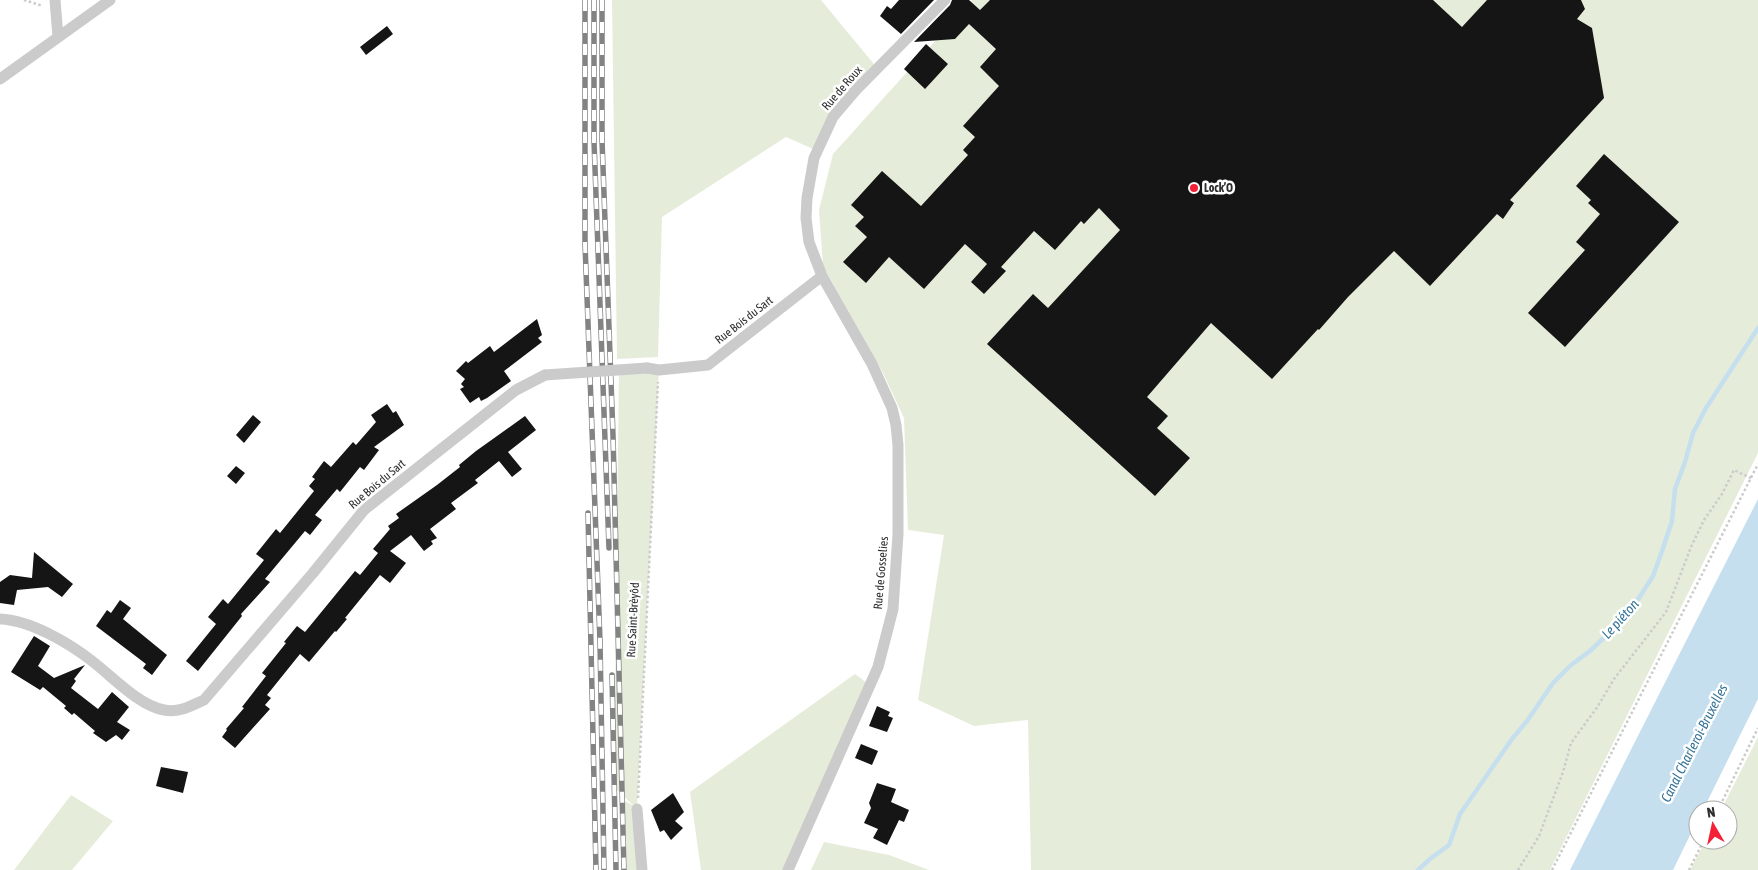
<svg xmlns="http://www.w3.org/2000/svg" width="1758" height="870" font-family="'Asap Condensed',sans-serif">
<style>
.green{fill:#e5edda}
.water{fill:#c5dfef}
.lines{fill:none;stroke-linecap:round;stroke-linejoin:round}
.stream{stroke:#c5dfef;stroke-width:4.5}
.building{fill:#151515}
.path{stroke:#cbcbcb;stroke-width:2.5;stroke-dasharray:2.5 2.5;stroke-linecap:butt}
.street{stroke:#cbcbcb;stroke-width:11}
.rail-casing{stroke:#838383;stroke-width:5.5}
.rail{stroke:#fff;stroke-width:4;stroke-dasharray:11;stroke-linecap:butt}
.street-bridge{stroke:#cbcbcb;stroke-width:11}
.poi-dot{fill:#f42136;stroke:#fff;stroke-width:2}
.labels{text-anchor:middle;dominant-baseline:central;stroke-width:5;stroke-linejoin:round;paint-order:stroke}
.street-label{font-size:12px;fill:#2e2e2e;stroke:#fff}
.poi-label{font-size:12px;font-weight:bold;fill:#2e2e2e;stroke:#fff;text-anchor:start}
.water-label{font-size:14px;font-style:italic;fill:#357497;stroke:#fff}
</style>
<rect width="100%" height="100%" fill="#fff"/>
<!-- green -->
<path class="green" d="M 612,0 L 821,0 L 878,69 L 813,149 L 786,137 L 662,217 L 658,357 L 617,359 Z
M 972,0 L 1758,0 L 1758,453 L 1550,870 L 1031,870 L 1028,720 L 974,726 L 918,700 L 944,535 L 908,530 L 904,418 L 883,373 L 823,266 L 819,210 L 833,154 Z
M 619,369 L 659,370 L 637,809 L 641,870 L 627,870 L 625,801 L 634,806 L 614,787 Z
M 855,674 L 870,685 L 785,870 L 701,870 L 690,792 Z
M 1758,737 L 1758,870 L 1690,870 L 1706,840 L 1728,840 L 1728,810 L 1721,810 Z
M 71,795 L 113,821 L 72,870 L 14,870 Z
M 824,842 L 889,855 L 929,870 L 811,870 Z"/>
<!-- water -->
<path class="water" d="M 1758,499 L 1758,699 L 1703,810 L 1698,810 L 1698,819 L 1673,870 L 1570,870 Z"/>
<g class="lines">
<!-- stream -->
<path class="stream" d="M 1418,870 L 1430,859 L 1449,845 L 1460,814 L 1512,739 L 1527,721 L 1553,683 L 1571,665 L 1590,651 L 1612,630 L 1639,598 L 1653,576 L 1662,551 L 1672,521 L 1675,489 L 1685,462 L 1693,433 L 1706,408 L 1758,328"/>
</g>
<!-- building -->
<path class="building" d="M 899,0 L 934,0 L 901,34 L 880,16 L 887,6 L 891,9 Z
M 952,0 L 969,0 L 980,10 L 990,0 L 1433,0 L 1462,27 L 1487,0 L 1581,0 L 1585,9 L 1577,19 L 1592,28 L 1604,98 L 1510,200 L 1514,203 L 1503,219 L 1497,214 L 1430,286 L 1394,251 L 1348,297 L 1319,330 L 1318,329 L 1272,379 L 1211,323 L 1147,397 L 1168,416 L 1157,428 L 1190,458 L 1155,496 L 987,344 L 1033,294 L 1048,308 L 1120,230 L 1099,208 L 1084,224 L 1081,221 L 1055,250 L 1034,231 L 1001,267 L 1006,271 L 984,294 L 971,282 L 987,264 L 965,244 L 924,289 L 889,257 L 866,283 L 843,262 L 867,237 L 855,226 L 864,217 L 851,205 L 882,171 L 921,206 L 968,155 L 963,150 L 975,137 L 963,126 L 999,86 L 980,67 L 996,49 L 969,24 L 955,39 L 914,42 L 950,5 Z
M 387,26 L 393,34 L 366,55 L 360,47 Z
M 926,44 L 948,64 L 925,89 L 904,69 Z
M 1604,154 L 1679,222 L 1565,347 L 1528,313 L 1585,250 L 1576,242 L 1600,214 L 1588,203 L 1591,200 L 1576,186 Z
M 537,319 L 542,335 L 538,338 L 542,342 L 504,371 L 511,381 L 487,398 L 481,401 L 479,397 L 470,403 L 460,389 L 464,387 L 461,384 L 465,379 L 456,371 L 466,361 L 468,363 L 490,346 L 494,352 Z
M 387,404 L 393,413 L 396,411 L 404,425 L 374,447 L 379,450 L 364,470 L 360,467 L 340,492 L 337,489 L 315,515 L 322,520 L 310,535 L 305,531 L 265,579 L 270,582 L 241,614 L 242,616 L 198,671 L 186,661 L 216,624 L 208,617 L 223,599 L 228,604 L 264,560 L 256,554 L 276,529 L 280,533 L 314,491 L 309,486 L 315,479 L 312,477 L 324,461 L 331,467 L 353,442 L 356,445 L 376,422 L 371,415 Z
M 253,415 L 261,422 L 244,443 L 236,435 Z
M 525,416 L 536,430 L 508,452 L 522,469 L 512,477 L 499,461 L 475,480 L 478,483 L 451,503 L 456,509 L 430,529 L 437,538 L 431,541 L 433,544 L 424,551 L 411,535 L 390,551 L 406,563 L 390,583 L 380,575 L 345,618 L 347,619 L 336,632 L 335,631 L 309,662 L 300,654 L 267,695 L 271,698 L 265,705 L 270,709 L 235,748 L 222,737 L 227,730 L 226,729 L 244,708 L 242,707 L 266,676 L 262,673 L 286,643 L 284,642 L 297,626 L 305,632 L 355,571 L 360,575 L 378,553 L 373,549 L 390,529 L 388,526 L 399,518 L 396,514 L 437,485 L 460,467 L 459,465 L 476,451 Z
M 236,466 L 245,473 L 236,484 L 227,476 Z
M 34,552 L 73,584 L 62,597 L 48,587 L 17,590 L 14,605 L 0,603 L 0,582 L 10,575 L 32,578 Z
M 120,600 L 131,608 L 123,619 L 167,655 L 152,675 L 143,668 L 146,664 L 96,626 L 107,610 L 111,613 Z
M 34,636 L 50,646 L 38,666 L 54,678 L 85,665 L 74,679 L 76,681 L 71,688 L 98,709 L 112,692 L 129,707 L 117,722 L 130,730 L 122,740 L 116,735 L 106,742 L 93,733 L 95,731 L 74,713 L 72,715 L 64,708 L 66,706 L 43,687 L 40,690 L 11,672 Z
M 877,706 L 890,712 L 888,716 L 893,718 L 887,732 L 869,726 Z
M 861,744 L 878,751 L 872,765 L 855,758 Z
M 161,767 L 188,772 L 183,793 L 156,786 Z
M 877,783 L 896,789 L 891,802 L 909,810 L 904,822 L 899,820 L 887,845 L 873,838 L 878,829 L 864,823 L 871,808 L 869,803 Z
M 673,793 L 684,812 L 675,821 L 683,828 L 671,840 L 664,830 L 660,832 L 651,810 Z"/>
<g class="lines">
<!-- path -->
<path class="path" d="M 24,0 L 43,6
M 638,798 L 658,382
M 1718,810 L 1758,728
M 1518,870 L 1539,836 L 1563,772 L 1571,743 L 1598,706 L 1614,679 L 1666,612 L 1691,547 L 1704,520 L 1722,494 L 1734,470 L 1751,478
M 1552,870 L 1758,464
M 1689,870 L 1704,840"/>
<!-- street -->
<path class="street" d="M 55,0 L 58,37
M 0,79 L 110,0
M 647,368 L 659,370 L 708,365 L 822,276
M 0,619 C 30,620 69,643 92,661 C 113,677 138,705 164,710 C 179,713 191,706 204,700 L 313,573 L 364,510 L 516,390 L 545,375
M 637,809 L 642,870
M 788,870 L 878,667 L 893,609 L 898,534 L 898,445 L 896,425 L 892,408 L 872,364 L 822,276 L 809,242 L 806,218 L 807,198 L 814,158 L 833,117 L 856,90 L 945,0"/>
<!-- rail casing -->
<g class="rail-casing">
<path id="rail" d="M 585,0 L 585,244 L 600,641 L 604,870
M 594,0 L 594,141 L 609,548
M 602,0 L 602,140 L 613,435 L 624,870
M 588,513 L 596,870
M 612,675 L 616,870"/>
</g>
<!-- rail -->
<use href="#rail" class="rail"/>
<!-- street-bridge -->
<path class="street-bridge" d="M 545,375 L 647,368"/>
</g>
<!-- markers -->
<circle class="poi-dot" cx="1194" cy="188" r="5"/>
<g class="labels">
<!-- street labels -->
<g class="street-label">
<text transform="translate(842 88) rotate(-49)">Rue de Roux</text>
<text transform="translate(744 320) rotate(-38)">Rue Bois du Sart</text>
<text transform="translate(377 484) rotate(-40)">Rue Bois du Sart</text>
<text transform="translate(881 573) rotate(-85)">Rue de Gosselies</text>
<text transform="translate(633 620) rotate(-87)">Rue Saint-Brèyôd</text>
</g>
<!-- poi labels -->
<g class="poi-label">
<text x="1204" y="188">Lock’O</text>
</g>
<!-- water labels -->
<g class="water-label">
<text transform="translate(1620 619) rotate(-48)">Le piéton</text>
<text transform="translate(1694 743) rotate(-63)">Canal Charleroi-Bruxelles</text>
</g>
</g>
<!-- north arrow -->
<g transform="translate(1713 825) rotate(351)"><circle r="24" fill="#ffffff" stroke="#ababab"/>
<path d="M0-4L9 19L0 12L-9 19Z" fill="#f42136"/>
<text y="-8" font-size="14" font-weight="bold" text-anchor="middle" fill="#2e2e2e">N</text>
</g>
</svg>
